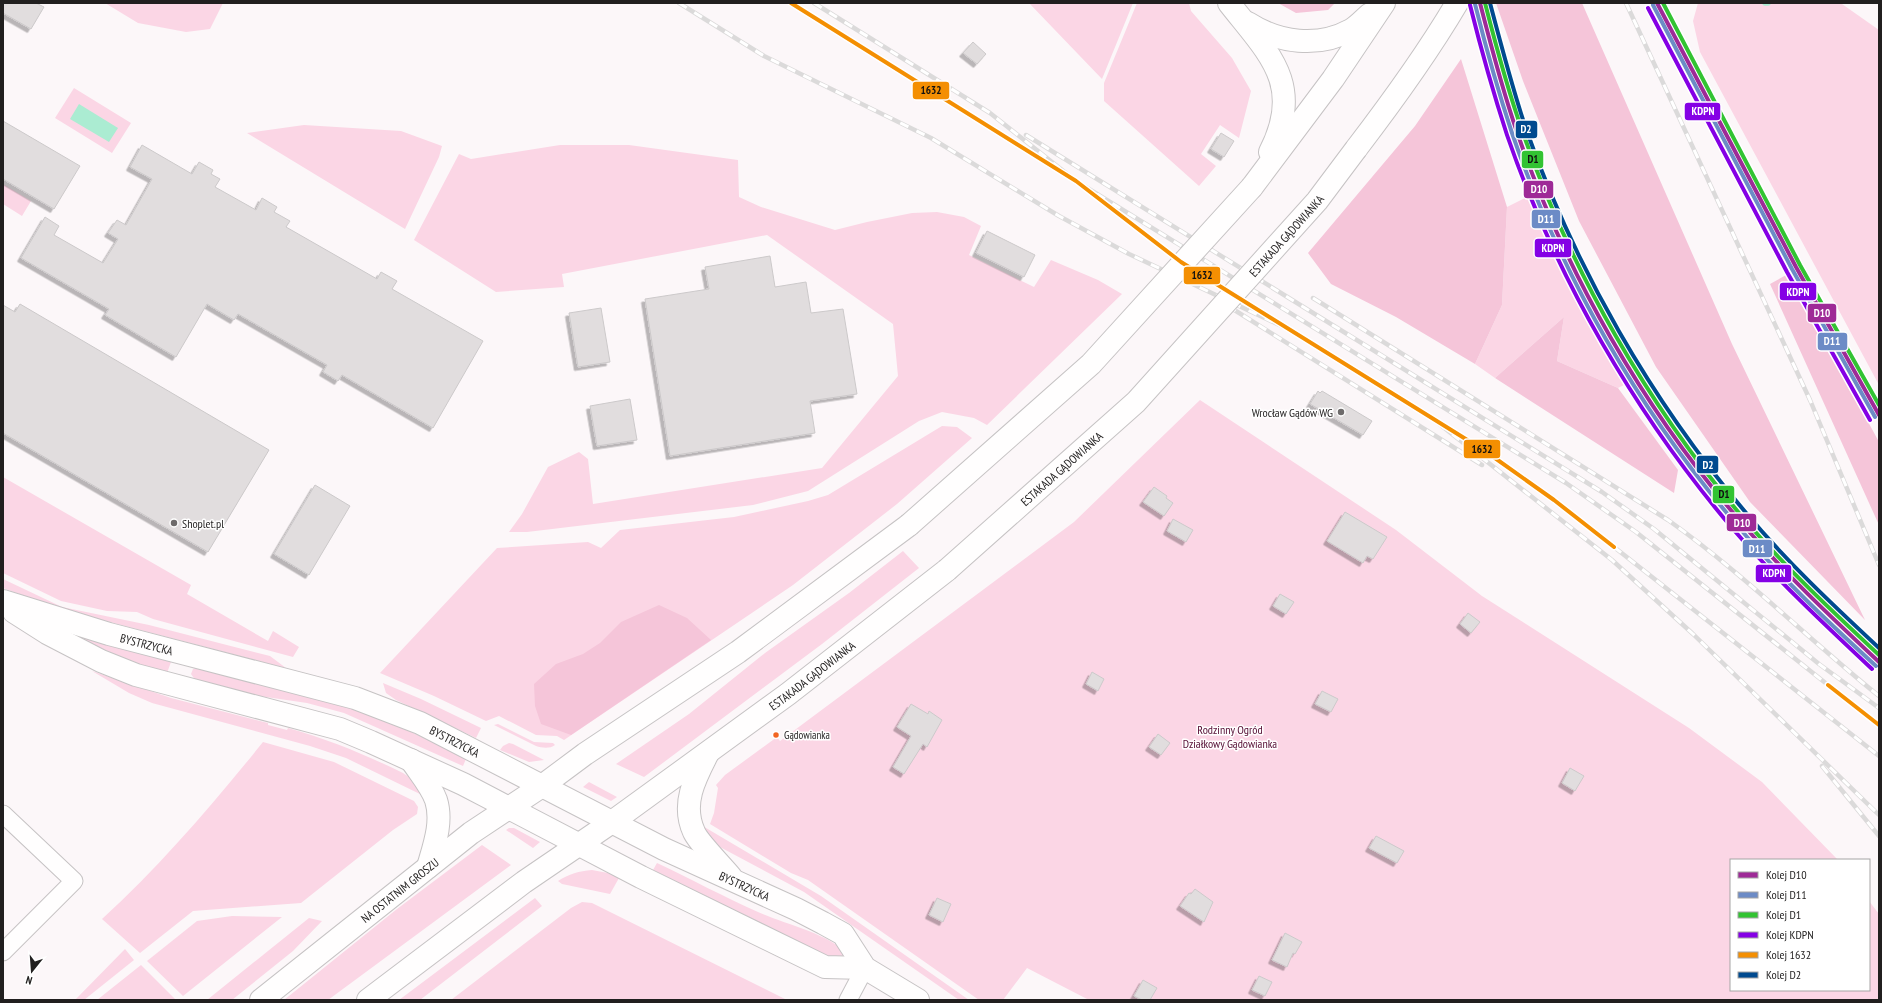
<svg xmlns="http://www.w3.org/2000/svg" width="1882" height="1003" font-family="'PT Sans Narrow',sans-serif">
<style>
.green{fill:#fbd6e5}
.forest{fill:#f5c5d9}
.water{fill:#abecd2}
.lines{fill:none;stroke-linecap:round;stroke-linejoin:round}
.stream{stroke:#abecd2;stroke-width:5.5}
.building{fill:#e1ddde;stroke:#ccc9ca;filter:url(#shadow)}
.street-casing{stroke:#c6c3c4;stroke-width:19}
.secondary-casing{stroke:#c6c3c4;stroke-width:24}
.primary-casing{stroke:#c6c3c4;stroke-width:24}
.street{stroke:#fffefe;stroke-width:17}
.secondary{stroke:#fffefe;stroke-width:22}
.primary{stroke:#fffefe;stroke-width:22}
.rail-casing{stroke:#dbdada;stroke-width:4.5}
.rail{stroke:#fff;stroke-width:3;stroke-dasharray:9;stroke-linecap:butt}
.primary-bridge-casing{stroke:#c6c3c4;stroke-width:24;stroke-linecap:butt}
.primary-bridge{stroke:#fffefe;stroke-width:22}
.rail-1-casing{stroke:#fff;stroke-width:7}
.rail-2-casing{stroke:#fff;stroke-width:7}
.rail-3-casing{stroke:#fff;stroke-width:7}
.rail-4-casing{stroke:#fff;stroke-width:7}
.rail-5-casing{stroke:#fff;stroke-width:7}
.rail-6-casing{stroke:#fff;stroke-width:7}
.rail-1{stroke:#9e2a97;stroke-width:4}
.rail-2{stroke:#6c8bc6;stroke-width:4}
.rail-3{stroke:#32c332;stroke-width:4}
.rail-4{stroke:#8500e5;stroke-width:4}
.rail-5{stroke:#f48f02;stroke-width:4}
.rail-6{stroke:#004a8f;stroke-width:4}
.poi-dot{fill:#6e6b6b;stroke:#fff;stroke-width:1.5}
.bus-dot{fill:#f26522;stroke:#fff;stroke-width:1.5}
.labels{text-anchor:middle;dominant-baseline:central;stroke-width:3;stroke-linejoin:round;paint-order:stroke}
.bus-label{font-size:11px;fill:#211f1f;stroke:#fff;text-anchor:start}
.street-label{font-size:12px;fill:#211f1f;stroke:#fff}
.poi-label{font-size:12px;fill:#211f1f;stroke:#fff;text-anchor:end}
.park-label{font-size:12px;fill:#540b32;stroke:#fff}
.line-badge{stroke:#fff;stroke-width:1.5}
.badge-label{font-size:11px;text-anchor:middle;font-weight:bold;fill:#fff}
.pale-badge-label{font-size:11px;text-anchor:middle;font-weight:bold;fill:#111}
</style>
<defs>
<filter id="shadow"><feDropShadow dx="-3.5" dy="3.5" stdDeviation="0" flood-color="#0004"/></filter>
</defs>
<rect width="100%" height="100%" fill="#fcf7f9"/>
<!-- green -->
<path class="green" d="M 105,3 L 223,3 L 210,29 L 186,32 L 138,23 Z
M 1029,3 L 1133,3 L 1102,79 Z
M 1137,3 L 1189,3 L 1191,11 L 1232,58 L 1251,91 L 1239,138 L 1220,125 L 1201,154 L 1216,166 L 1199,186 L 1104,101 L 1104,83 Z
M 1698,3 L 1842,4 L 1879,30 L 1879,385 L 1700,52 L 1693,21 Z
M 74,88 L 131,123 L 112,153 L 55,118 Z
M 304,125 L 401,131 L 442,146 L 439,157 L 405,229 L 247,133 Z
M 560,145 L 629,145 L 738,160 L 739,197 L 761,207 L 835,230 L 867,222 L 912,213 L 937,212 L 964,217 L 981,226 L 969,255 L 1034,287 L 1051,260 L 1098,280 L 1122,294 L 987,425 L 974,418 L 942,412 L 919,421 L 808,491 L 753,505 L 527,532 L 509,532 L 522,514 L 548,467 L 579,452 L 588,459 L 593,504 L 822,468 L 898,376 L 893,324 L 767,235 L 562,274 L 564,287 L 496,292 L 414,240 L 459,154 L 471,159 Z
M 3,184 L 31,201 L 22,216 L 3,204 Z
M 1531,195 L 1580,306 L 1628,383 L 1618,388 L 1557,361 L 1564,317 L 1495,378 L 1475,364 L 1502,305 L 1507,207 Z
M 1200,400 L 1396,530 L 1482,596 L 1689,728 L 1762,782 L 1838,860 L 1731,860 L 1731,990 L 1869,990 L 1869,901 L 1879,914 L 1879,1000 L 1089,1000 L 1027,968 L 1003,1000 L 979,1000 L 808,880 L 791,873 L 710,824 L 714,813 L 718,788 L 716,785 L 725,775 L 777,737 L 780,741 L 1074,522 Z
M 942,426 L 957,427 L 972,438 L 897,504 L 793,585 L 564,740 L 557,736 L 536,735 L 499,716 L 486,721 L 434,696 L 380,673 L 497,548 L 588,542 L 601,548 L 620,530 L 734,517 L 808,501 L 828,495 Z
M 3,477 L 191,585 L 187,594 L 268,641 L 273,631 L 299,647 L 293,657 L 153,619 L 137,612 L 107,611 L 61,601 L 3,573 Z
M 903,551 L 919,568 L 822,644 L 644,777 L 616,764 L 689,714 L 765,653 L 849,593 Z
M 3,579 L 62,607 L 149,625 L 270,656 L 286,668 L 60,609 L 3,588 Z
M 69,633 L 171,662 L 167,673 L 131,662 Z
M 197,668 L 354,709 L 397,725 L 466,759 L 463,766 L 344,713 L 307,703 L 252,695 L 196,681 L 191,674 L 193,669 Z
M 92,671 L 171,698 L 268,723 L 268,725 L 287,730 L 288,728 C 330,740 364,754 403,773 L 412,779 L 424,796 L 346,758 L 310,746 L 152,703 L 129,693 Z
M 383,683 L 421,699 L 481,728 L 476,738 L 396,700 L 386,693 Z
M 498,724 L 534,742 L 553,743 L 555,745 C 550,749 542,748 536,746 L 494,725 Z
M 263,742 L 334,762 L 414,801 L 418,807 L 417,814 L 393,830 L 301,903 L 193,911 L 140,953 L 102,919 C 161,865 213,804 263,742 Z
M 509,743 L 513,744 L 544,760 L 529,762 L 500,750 L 503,746 Z
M 589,782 L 617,797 L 611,801 L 583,787 Z
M 701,825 L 821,896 L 969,1000 L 959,1000 L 804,892 L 718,846 Z
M 509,828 L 514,828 L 540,842 L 533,848 L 506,830 Z
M 482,845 L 511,865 L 328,1000 L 284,1000 L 397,909 Z
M 657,863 C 691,879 724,897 758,912 C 784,924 831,934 848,955 L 838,961 L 653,870 Z
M 592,870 L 608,873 L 619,878 L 610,894 L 562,884 L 558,881 C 569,874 579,871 592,870 Z
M 535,898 L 542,906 L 420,1000 L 399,1000 Z
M 582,902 L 592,903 L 787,1000 L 451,1000 L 571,908 Z
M 232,916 L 282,917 L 183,996 L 147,961 L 197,921 Z
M 309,918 L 322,921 L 293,951 L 232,1000 L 207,1000 Z
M 125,949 L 134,960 L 84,1000 L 75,1000 Z
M 141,965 L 176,1000 L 97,1000 Z"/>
<!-- forest -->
<path class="forest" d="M 1278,3 L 1335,3 L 1328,10 L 1296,13 Z
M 1496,3 L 1582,3 L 1732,344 L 1865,620 L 1750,502 L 1656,367 L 1579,221 L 1523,81 Z
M 1461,59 L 1507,207 L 1502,305 L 1475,364 L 1396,317 L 1331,284 L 1308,253 L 1415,126 Z
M 1788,274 L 1879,442 L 1879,525 L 1770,284 Z
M 1564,317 L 1557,361 L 1618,388 L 1678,470 L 1674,493 L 1495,378 Z
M 659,605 L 687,618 L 711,640 L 571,735 L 541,724 L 535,706 L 534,684 L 556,664 L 583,654 L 600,643 L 621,622 Z"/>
<!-- water -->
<path class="water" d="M 79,104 L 118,128 L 109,142 L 70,119 Z"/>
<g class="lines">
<!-- stream -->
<path class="stream" d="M 1765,3 L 1768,3"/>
</g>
<!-- building -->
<path class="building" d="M 3,3 L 36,3 L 44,7 L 31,29 L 3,13 Z
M 973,42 L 986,54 L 977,64 L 963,53 Z
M 3,121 L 80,166 L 54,209 L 3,179 Z
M 1221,133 L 1234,141 L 1224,157 L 1211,149 Z
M 142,145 L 192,174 L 199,162 L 213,170 L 211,174 L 220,179 L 215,187 L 256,210 L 262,198 L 277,207 L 274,212 L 290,221 L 286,227 L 377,279 L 381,272 L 397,281 L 392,289 L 483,341 L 433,428 L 342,375 L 338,381 L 323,372 L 327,365 L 238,314 L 234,320 L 207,304 L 176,357 L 105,315 L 109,309 L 21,258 L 45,217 L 59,226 L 54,235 L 103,263 L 118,239 L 108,233 L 117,220 L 126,225 L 152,179 L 130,167 Z
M 987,231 L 1035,255 L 1024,277 L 976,253 Z
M 770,256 L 775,287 L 806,282 L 811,313 L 843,309 L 857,394 L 810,401 L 815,433 L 670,456 L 645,299 L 709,289 L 705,267 Z
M 20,304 L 269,450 L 208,552 L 3,433 L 3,305 L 15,312 Z
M 601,308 L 610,362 L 578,367 L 569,313 Z
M 1318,391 L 1320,393 L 1322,391 L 1372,421 L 1363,435 L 1310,404 Z
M 630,399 L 637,440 L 597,446 L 590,406 Z
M 315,485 L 350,506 L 309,575 L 274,554 Z
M 1154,487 L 1167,496 L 1166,498 L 1173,503 L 1164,516 L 1143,502 Z
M 1345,512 L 1387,537 L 1373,559 L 1367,556 L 1363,563 L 1327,541 Z
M 1173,519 L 1193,530 L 1186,542 L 1167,531 Z
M 1280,594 L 1294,602 L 1286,614 L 1273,606 Z
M 1468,613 L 1480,622 L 1471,633 L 1460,624 Z
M 1092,672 L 1104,679 L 1098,691 L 1086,684 Z
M 1322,691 L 1338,699 L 1331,712 L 1315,704 Z
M 911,704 L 928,714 L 929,711 L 942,720 L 927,747 L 923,744 L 904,774 L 893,767 L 911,736 L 897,727 Z
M 1158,734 L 1170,743 L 1161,755 L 1149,747 Z
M 1570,768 L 1584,776 L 1575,791 L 1562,783 Z
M 1376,836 L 1404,851 L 1397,863 L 1369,848 Z
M 1195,889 L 1213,902 L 1204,922 L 1180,906 L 1189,893 L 1191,894 Z
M 937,898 L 951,904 L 943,922 L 929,915 Z
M 1285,933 L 1302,942 L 1295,954 L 1293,953 L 1287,967 L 1272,960 Z
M 1259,976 L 1272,982 L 1265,996 L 1252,990 Z
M 1143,980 L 1157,988 L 1150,1000 L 1142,1000 L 1134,996 Z"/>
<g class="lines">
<!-- street casing -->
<g class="street-casing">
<path id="street" d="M 3,814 L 74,881 L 3,952
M 848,1000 L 865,968"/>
</g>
<!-- secondary casing -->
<g class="secondary-casing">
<g id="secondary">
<path id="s1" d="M 3,601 L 109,634 L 355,698 L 420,723 L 664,849 L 796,909 L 823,923 L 843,934 L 865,968 L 918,1000"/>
<path d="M 14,612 L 47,633 L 101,661 L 136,675 L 340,729 L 371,742 L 463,784 L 641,877 L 825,967 L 865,968"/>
<path d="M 708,753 C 695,778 681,804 694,832 C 698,842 723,867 731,877"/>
<path d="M 411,760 C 419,772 431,786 436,800 C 443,822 434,846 428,867"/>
</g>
</g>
<!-- primary casing -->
<g class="primary-casing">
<g id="primary">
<path d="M 1229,3 C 1268,53 1305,84 1270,152"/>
<path d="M 1248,23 C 1279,43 1318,48 1351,30 C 1358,26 1364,19 1370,14"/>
<path d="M 1356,149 C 1392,102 1427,54 1457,3"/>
<path d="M 1252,187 L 1333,79 L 1384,3"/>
<path id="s2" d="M 261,1000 L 471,833 L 542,786 L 585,754 L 738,652 L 909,525"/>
<path id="s3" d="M 368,1000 L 524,882 L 612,822 L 788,694 L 947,570"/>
</g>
</g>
<!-- street -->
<use href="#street" class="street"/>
<!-- secondary -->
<use href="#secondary" class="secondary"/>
<!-- primary -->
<use href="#primary" class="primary"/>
<!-- rail casing -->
<g class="rail-casing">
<path id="rail" d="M 679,3 L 764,56 L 931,138 L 1059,216 L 1129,254 L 1292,331
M 814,3 L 990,113 L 1076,181 L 1566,483 L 1636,532 L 1828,685
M 1626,3 L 1810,400 L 1879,565
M 1026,135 L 1602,492 L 1654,529 L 1819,664 L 1879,708
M 1313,298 L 1668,520 C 1743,573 1808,639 1879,696
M 1228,306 L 1482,465
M 1424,412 L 1612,560 L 1693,634 L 1879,815
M 1614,547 L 1879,756
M 1822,766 L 1879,836"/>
</g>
<!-- rail -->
<use href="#rail" class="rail"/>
<!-- primary-bridge casing -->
<g class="primary-bridge-casing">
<g id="primary-bridge">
<path d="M 909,525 L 1091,364 L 1252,187"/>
<path id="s4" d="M 947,570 L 1136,402 L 1317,201 L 1356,149"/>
</g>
</g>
<!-- primary-bridge -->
<use href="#primary-bridge" class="primary-bridge"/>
<!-- rail-1 casing -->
<g class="rail-1-casing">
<path id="rail-1" d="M 1480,3 C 1491,46 1502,89 1517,132 C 1565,272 1644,410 1741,522 C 1783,572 1831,617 1879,662
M 1657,3 L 1796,267 L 1879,415"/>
</g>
<!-- rail-2 casing -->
<g class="rail-2-casing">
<path id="rail-2" d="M 1475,4 C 1486,48 1498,91 1512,133 C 1561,275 1639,411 1737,525 C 1779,576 1827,621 1876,666
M 1653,5 L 1792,269 L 1875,417"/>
</g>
<!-- rail-3 casing -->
<g class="rail-3-casing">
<path id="rail-3" d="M 1485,3 C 1496,46 1507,88 1522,130 C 1570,270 1649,408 1745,520 C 1786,568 1833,612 1879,655
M 1663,3 L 1800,265 L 1879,405"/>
</g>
<!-- rail-4 casing -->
<g class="rail-4-casing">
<path id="rail-4" d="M 1470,5 C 1481,49 1493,92 1507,135 C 1556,277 1635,414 1733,529 C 1776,579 1824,624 1872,669
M 1648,8 L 1787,272 L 1870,420"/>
</g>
<!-- rail-5 casing -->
<g class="rail-5-casing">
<path id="rail-5" d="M 791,3 L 1076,181 L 1181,262 L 1485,451 L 1554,500 L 1614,547
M 1828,685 L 1879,725"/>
</g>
<!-- rail-6 casing -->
<g class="rail-6-casing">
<path id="rail-6" d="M 1490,3 C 1501,45 1512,87 1526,129 C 1575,268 1651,401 1747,514 C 1787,562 1833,605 1879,648"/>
</g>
<!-- rail-1 -->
<use href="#rail-1" class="rail-1"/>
<!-- rail-2 -->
<use href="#rail-2" class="rail-2"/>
<!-- rail-3 -->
<use href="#rail-3" class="rail-3"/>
<!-- rail-4 -->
<use href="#rail-4" class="rail-4"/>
<!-- rail-5 -->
<use href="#rail-5" class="rail-5"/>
<!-- rail-6 -->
<use href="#rail-6" class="rail-6"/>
</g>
<!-- markers -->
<g class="poi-dot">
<circle cx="1341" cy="412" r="4"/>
<circle cx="174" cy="523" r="4"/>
</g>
<circle class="bus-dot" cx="776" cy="735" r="3.5"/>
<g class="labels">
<!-- bus labels -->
<g class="bus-label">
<text x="784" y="735">Gądowianka</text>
</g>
<!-- street labels -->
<g class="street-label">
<text stroke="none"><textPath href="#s4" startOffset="477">ESTAKADA GĄDOWIANKA</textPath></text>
<text stroke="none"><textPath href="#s4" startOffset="153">ESTAKADA GĄDOWIANKA</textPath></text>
<text stroke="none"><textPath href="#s1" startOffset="150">BYSTRZYCKA</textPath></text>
<text stroke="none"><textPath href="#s3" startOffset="550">ESTAKADA GĄDOWIANKA</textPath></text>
<text stroke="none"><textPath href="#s1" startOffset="474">BYSTRZYCKA</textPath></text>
<text stroke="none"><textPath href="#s1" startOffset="798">BYSTRZYCKA</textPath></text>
<text stroke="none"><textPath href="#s2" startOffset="177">NA OSTATNIM GROSZU</textPath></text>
</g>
<!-- poi labels -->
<g class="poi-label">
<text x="1333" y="412">Wrocław Gądów WG</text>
<text x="182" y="523" text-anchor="start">Shoplet.pl</text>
</g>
<!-- park labels -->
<g class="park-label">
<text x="1230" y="729">Rodzinny Ogród<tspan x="1230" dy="14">Działkowy Gądowianka</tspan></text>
</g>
</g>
<g class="line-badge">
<rect x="912" y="81" width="38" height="19" rx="4" fill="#f48f02"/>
<rect x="1684" y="102" width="37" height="19" rx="4" fill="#8500e5"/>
<rect x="1515" y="120" width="23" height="19" rx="4" fill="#004a8f"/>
<rect x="1521" y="150" width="23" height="19" rx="4" fill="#32c332"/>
<rect x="1523" y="180" width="31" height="19" rx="4" fill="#9e2a97"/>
<rect x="1531" y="209" width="30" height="20" rx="4" fill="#6c8bc6"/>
<rect x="1534" y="238" width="38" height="20" rx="4" fill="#8500e5"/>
<rect x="1183" y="266" width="38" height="19" rx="4" fill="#f48f02"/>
<rect x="1779" y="282" width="38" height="19" rx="4" fill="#8500e5"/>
<rect x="1807" y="303" width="30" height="20" rx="4" fill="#9e2a97"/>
<rect x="1817" y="332" width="31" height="19" rx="4" fill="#6c8bc6"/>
<rect x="1463" y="439" width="38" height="20" rx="4" fill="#f48f02"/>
<rect x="1696" y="455" width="23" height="19" rx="4" fill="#004a8f"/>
<rect x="1712" y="485" width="23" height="19" rx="4" fill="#32c332"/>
<rect x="1726" y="513" width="31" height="19" rx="4" fill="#9e2a97"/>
<rect x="1742" y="539" width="31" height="19" rx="4" fill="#6c8bc6"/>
<rect x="1755" y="564" width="37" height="19" rx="4" fill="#8500e5"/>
</g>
<g class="badge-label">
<text x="1703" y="115">KDPN</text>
<text x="1526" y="133">D2</text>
<text x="1539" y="193">D10</text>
<text x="1546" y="223">D11</text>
<text x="1553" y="252">KDPN</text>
<text x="1798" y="296">KDPN</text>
<text x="1822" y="317">D10</text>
<text x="1832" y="345">D11</text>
<text x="1708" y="469">D2</text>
<text x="1742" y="527">D10</text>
<text x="1757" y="553">D11</text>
<text x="1774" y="577">KDPN</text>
</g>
<g class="pale-badge-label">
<text x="931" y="94">1632</text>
<text x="1533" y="163">D1</text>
<text x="1202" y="279">1632</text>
<text x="1482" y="453">1632</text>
<text x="1724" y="498">D1</text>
</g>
<!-- border -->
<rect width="1882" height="1003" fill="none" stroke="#211f1f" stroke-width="8"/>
<!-- legend -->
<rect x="1730" y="859" width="140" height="132" fill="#ffffff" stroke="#a6a5a5"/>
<rect x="1738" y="872" width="20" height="6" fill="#9e2a97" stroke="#a6a5a5"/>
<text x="1766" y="879" font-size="12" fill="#211f1f">Kolej D10</text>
<rect x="1738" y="892" width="20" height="6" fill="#6c8bc6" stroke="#a6a5a5"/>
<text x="1766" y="899" font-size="12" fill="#211f1f">Kolej D11</text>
<rect x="1738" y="912" width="20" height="6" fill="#32c332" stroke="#a6a5a5"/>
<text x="1766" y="919" font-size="12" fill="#211f1f">Kolej D1</text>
<rect x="1738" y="932" width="20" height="6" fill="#8500e5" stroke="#a6a5a5"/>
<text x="1766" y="939" font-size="12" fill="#211f1f">Kolej KDPN</text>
<rect x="1738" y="952" width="20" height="6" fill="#f48f02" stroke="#a6a5a5"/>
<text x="1766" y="959" font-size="12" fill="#211f1f">Kolej 1632</text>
<rect x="1738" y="972" width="20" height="6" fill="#004a8f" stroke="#a6a5a5"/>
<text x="1766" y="979" font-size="12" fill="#211f1f">Kolej D2</text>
<!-- north arrow -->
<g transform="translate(32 971) rotate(197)" stroke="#ffffff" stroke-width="3" paint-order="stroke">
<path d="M0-3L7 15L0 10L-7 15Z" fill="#211f1f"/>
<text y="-6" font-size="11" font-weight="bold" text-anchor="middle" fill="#211f1f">N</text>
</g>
</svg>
